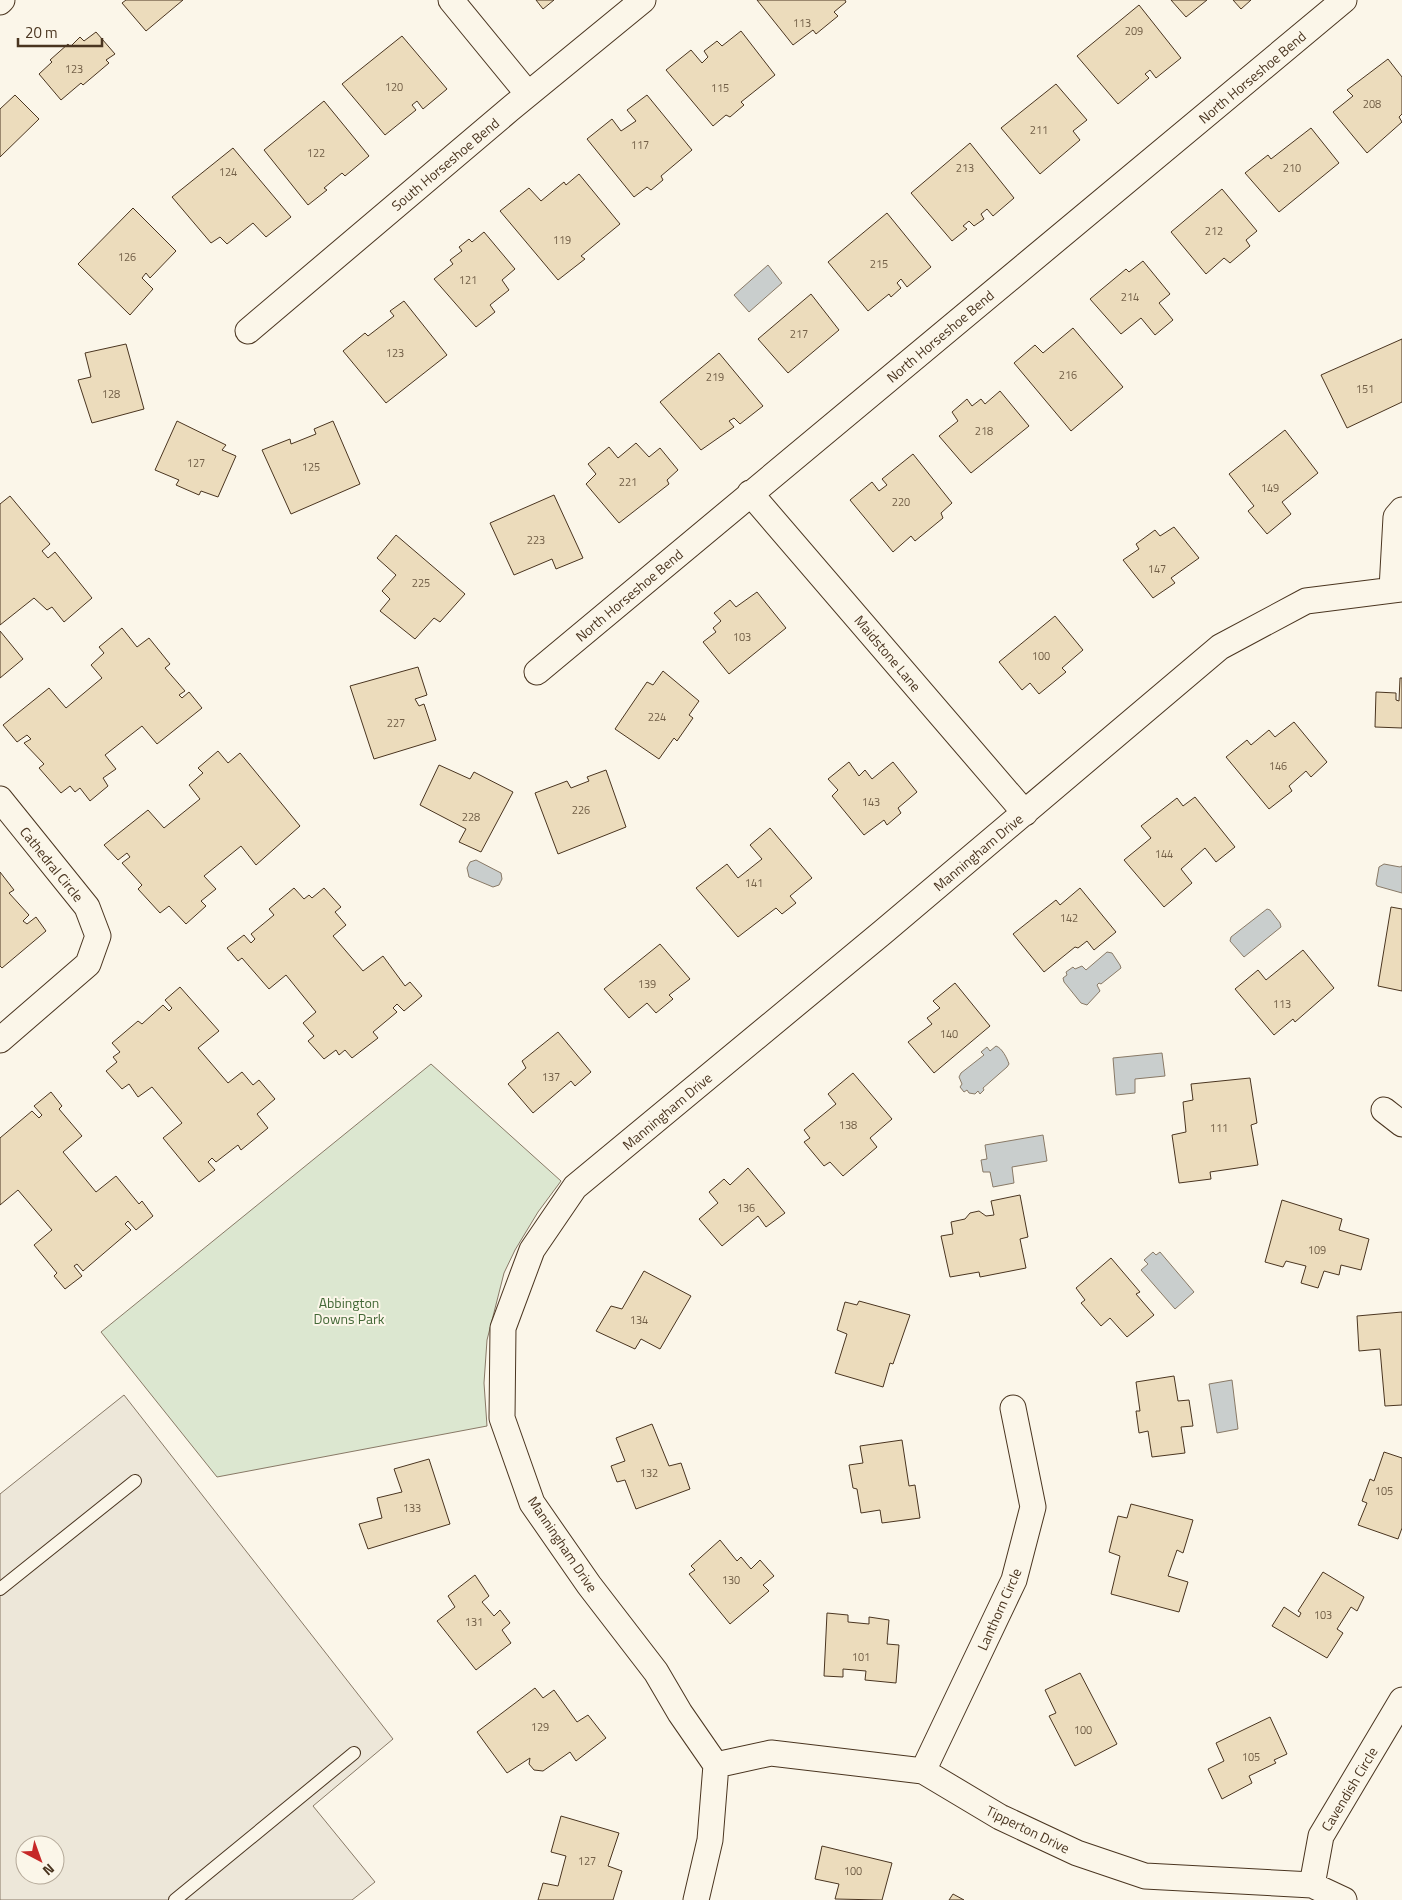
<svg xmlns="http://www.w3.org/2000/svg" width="1402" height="1900" font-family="'Titillium Web',sans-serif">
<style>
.green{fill:#dce7d0;stroke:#887966}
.parking{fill:#ede7d9;stroke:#887966;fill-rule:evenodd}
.water{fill:#c9cecd;stroke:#887966}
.building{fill:#ecdcbc;stroke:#4a3520}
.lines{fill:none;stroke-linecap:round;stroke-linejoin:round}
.lane-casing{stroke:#4a3520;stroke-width:14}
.street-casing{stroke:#4a3520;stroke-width:27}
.lane{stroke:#fbf6e9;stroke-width:12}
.street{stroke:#fbf6e9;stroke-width:25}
.labels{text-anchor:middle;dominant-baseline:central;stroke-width:4;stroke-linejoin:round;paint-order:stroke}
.number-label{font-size:11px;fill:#725f47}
.street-label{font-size:14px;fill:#4a3520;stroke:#fbf6e9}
.park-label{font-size:14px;fill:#436837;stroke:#fbf6e9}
</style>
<rect width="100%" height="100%" fill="#fbf6e9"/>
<!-- green -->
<path class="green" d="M 431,1064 L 561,1181 L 538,1212 L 515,1250 L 504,1273 L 487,1340 L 484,1383 L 487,1426 L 217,1477 L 101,1332 Z"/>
<!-- parking -->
<path class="parking" d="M 124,1395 L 393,1739 L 313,1806 L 375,1882 L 352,1900 L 0,1900 L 0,1494 ZM 25,1845 L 55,1845 L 55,1875 L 25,1875 Z"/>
<!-- water -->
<path class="water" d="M 768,265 L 782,283 L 749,312 L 734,295 Z
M 476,860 L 501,873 L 502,879 L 499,885 L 493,887 L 469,877 L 467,868 L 470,862 Z
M 1384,864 L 1400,867 L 1402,866 L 1402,893 L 1377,886 L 1376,884 L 1379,867 Z
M 1267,909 L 1270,910 L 1280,923 L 1281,927 L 1244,957 L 1230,941 L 1231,937 Z
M 1107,952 L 1112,953 L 1120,965 L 1121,968 L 1101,984 L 1099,983 L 1097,985 L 1100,991 L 1087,1005 L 1081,1003 L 1064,982 L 1063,978 L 1067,975 L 1066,972 L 1073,967 L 1075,969 L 1082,966 L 1086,970 Z
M 996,1046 C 1002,1048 1007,1058 1009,1064 L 1007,1067 L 983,1088 L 984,1090 L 980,1094 L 978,1091 L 975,1094 L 969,1093 L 967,1090 L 964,1092 L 960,1087 L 962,1084 L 959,1077 L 961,1073 L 984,1055 L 981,1052 L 987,1047 L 990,1051 Z
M 1162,1053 L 1165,1076 L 1135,1079 L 1135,1093 L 1116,1095 L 1113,1058 Z
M 1043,1135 L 1047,1161 L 1012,1167 L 1014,1183 L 993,1187 L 990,1172 L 983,1172 L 981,1160 L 987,1159 L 985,1145 Z
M 1153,1252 L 1156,1255 L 1160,1252 L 1194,1292 L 1175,1309 L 1141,1270 L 1148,1264 L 1144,1260 Z
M 1232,1380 L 1238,1429 L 1217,1433 L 1209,1384 Z"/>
<!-- building -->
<path class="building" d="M 126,0 L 183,0 L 146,31 L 122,3 Z
M 536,0 L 554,0 L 543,9 Z
M 757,0 L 845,0 L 846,2 L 834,12 L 838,16 L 816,34 L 813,30 L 793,45 Z
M 1171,0 L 1207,0 L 1186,17 Z
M 1233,0 L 1251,0 L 1241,9 Z
M 1139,5 L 1181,58 L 1156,78 L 1150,70 L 1145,74 L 1149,78 L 1118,104 L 1077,56 Z
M 741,31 L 775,75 L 741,102 L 744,105 L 730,117 L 726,115 L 713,126 L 666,70 L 691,50 L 702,63 L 708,57 L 704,51 L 717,41 L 722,46 Z
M 96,32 L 115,54 L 106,60 L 109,63 L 83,85 L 81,83 L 61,100 L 39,74 L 52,62 L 50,60 L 68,44 L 70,47 L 80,37 L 84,41 Z
M 402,36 L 447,89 L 423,109 L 417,101 L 412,105 L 416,110 L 385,135 L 342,84 Z
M 1388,59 L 1402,77 L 1402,114 L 1399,117 L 1402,122 L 1367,153 L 1333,112 L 1353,96 L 1347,90 Z
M 1056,84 L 1087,120 L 1073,131 L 1080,140 L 1040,174 L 1001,128 Z
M 15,95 L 39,119 L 0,157 L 0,109 Z
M 647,95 L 692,150 L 661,176 L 663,180 L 651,190 L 647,187 L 634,197 L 587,139 L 612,119 L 621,131 L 636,121 L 627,110 Z
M 324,101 L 369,156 L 345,176 L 342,173 L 324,188 L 327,190 L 308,205 L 264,150 Z
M 1311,128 L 1339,163 L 1279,212 L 1245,173 L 1268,155 L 1271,159 Z
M 970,143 L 1014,198 L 993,216 L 987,209 L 981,214 L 984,219 L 974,226 L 969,221 L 963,226 L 967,229 L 952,241 L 911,193 Z
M 233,148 L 291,217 L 266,237 L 253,223 L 227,244 L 220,237 L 211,243 L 172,197 Z
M 579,174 L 620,224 L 581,256 L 585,259 L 558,280 L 500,211 L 529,188 L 541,201 L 564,182 L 566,185 Z
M 1222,189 L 1257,231 L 1246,240 L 1250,246 L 1230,263 L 1224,258 L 1206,274 L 1171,232 Z
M 133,208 L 176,251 L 150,278 L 146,273 L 142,278 L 153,289 L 130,315 L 78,264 Z
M 887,213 L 931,267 L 907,287 L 901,279 L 897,283 L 901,288 L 891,297 L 889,294 L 868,311 L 828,262 Z
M 484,232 L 515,269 L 502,280 L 509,290 L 490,305 L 495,312 L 476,327 L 434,279 L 453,264 L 450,260 L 462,251 L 459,247 L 469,239 L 472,242 Z
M 1143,261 L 1170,294 L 1159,303 L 1173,320 L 1155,335 L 1141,318 L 1121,334 L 1090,299 L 1126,269 L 1129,272 Z
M 811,294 L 839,330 L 788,373 L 758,339 Z
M 404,301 L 447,355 L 386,403 L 343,351 L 365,333 L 368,336 L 394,316 L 390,311 Z
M 1073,328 L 1123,387 L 1071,431 L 1014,363 L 1035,345 L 1043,353 Z
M 1402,339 L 1402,402 L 1347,428 L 1321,375 Z
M 126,344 L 144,409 L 92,423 L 78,380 L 91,377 L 85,353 Z
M 719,353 L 763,406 L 740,424 L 734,418 L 729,421 L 734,427 L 701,450 L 660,402 Z
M 1000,391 L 1029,426 L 971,473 L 939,436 L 958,421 L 952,412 L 967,399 L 972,406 L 981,399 L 985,404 Z
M 177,421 L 226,445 L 222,450 L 236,456 L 218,497 L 201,491 L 199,495 L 176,485 L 179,480 L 155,470 Z
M 333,421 L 360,484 L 291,514 L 262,450 L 290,439 L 291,444 L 316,434 L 314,429 Z
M 1285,430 L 1318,473 L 1282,502 L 1291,514 L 1267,534 L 1248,511 L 1254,506 L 1229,474 Z
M 636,443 L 649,457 L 660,448 L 678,470 L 667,480 L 669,484 L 619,523 L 586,484 L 596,474 L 588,464 L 609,447 L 618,458 Z
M 913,454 L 952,503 L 941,513 L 943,518 L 915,541 L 911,536 L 893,552 L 850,500 L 872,482 L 879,491 L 887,485 L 882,479 Z
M 554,495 L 583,558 L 556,569 L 552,559 L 514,575 L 490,523 Z
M 10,496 L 50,544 L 42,551 L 48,558 L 55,552 L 92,598 L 64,622 L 52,607 L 47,610 L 34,598 L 0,625 L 0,504 Z
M 1174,527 L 1199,558 L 1171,578 L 1175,583 L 1153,598 L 1123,560 L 1139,549 L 1136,544 L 1155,530 L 1160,536 Z
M 396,535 L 465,594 L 440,622 L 434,618 L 415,639 L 380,611 L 390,599 L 382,591 L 396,575 L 377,558 Z
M 757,592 L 786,628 L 729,674 L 703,642 L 716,632 L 713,628 L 721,621 L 714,613 L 730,600 L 736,607 Z
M 1055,616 L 1083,650 L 1062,668 L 1066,672 L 1039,694 L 1030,683 L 1022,690 L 999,662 Z
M 122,628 L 137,647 L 149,638 L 170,664 L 165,668 L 185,691 L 179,695 L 182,698 L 189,692 L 202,708 L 157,744 L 142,726 L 105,755 L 116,769 L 103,778 L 108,786 L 90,801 L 80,788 L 75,792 L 70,786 L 61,793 L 39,768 L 44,764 L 24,743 L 31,739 L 27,735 L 17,742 L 3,725 L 49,688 L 66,708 L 102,678 L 91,665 L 104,653 L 99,647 Z
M 0,631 L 23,659 L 0,678 Z
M 418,667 L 427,695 L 415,699 L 419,706 L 424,704 L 436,740 L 374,759 L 350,686 Z
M 663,671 L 699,701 L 689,715 L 693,718 L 677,741 L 674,738 L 659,759 L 615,729 L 647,682 L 653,685 Z
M 1400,678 L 1402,678 L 1402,728 L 1375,727 L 1376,692 L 1396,693 L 1396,700 L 1399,701 Z
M 1294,722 L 1327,762 L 1311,777 L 1306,771 L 1289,786 L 1292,791 L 1269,809 L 1226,757 L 1247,740 L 1251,745 L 1269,730 L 1275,737 Z
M 218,751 L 228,763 L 240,753 L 300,826 L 256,865 L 241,846 L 204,876 L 216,889 L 201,901 L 206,906 L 186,924 L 169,906 L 160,913 L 138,889 L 142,885 L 122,863 L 130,857 L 127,853 L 118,860 L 104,845 L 148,810 L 164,828 L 200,799 L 189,785 L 203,773 L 198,768 Z
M 849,762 L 859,776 L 865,770 L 872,779 L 893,762 L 917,792 L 898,808 L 901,813 L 887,825 L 884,820 L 864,835 L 832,796 L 838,790 L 828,779 Z
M 439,765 L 470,779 L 474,772 L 513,792 L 481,852 L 459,842 L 466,829 L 420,805 Z
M 606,770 L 626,827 L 558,854 L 535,793 L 567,781 L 571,788 L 589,781 L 587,777 Z
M 1195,797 L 1235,847 L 1216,862 L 1205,848 L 1181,869 L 1192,883 L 1164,907 L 1124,860 L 1151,838 L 1141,826 L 1177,798 L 1183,806 Z
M 770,828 L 812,878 L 790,896 L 796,903 L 782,914 L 776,908 L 738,937 L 696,888 L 727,864 L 738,878 L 762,859 L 750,845 Z
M 0,872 L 14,890 L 9,893 L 29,915 L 23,921 L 27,924 L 36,917 L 46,931 L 2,968 L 0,966 Z
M 294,888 L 304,899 L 309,895 L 312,898 L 324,888 L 341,907 L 335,912 L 346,925 L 333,936 L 363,971 L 383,956 L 405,986 L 410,982 L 422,996 L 404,1011 L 397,1004 L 393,1008 L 397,1012 L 373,1032 L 378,1038 L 352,1058 L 345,1050 L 339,1055 L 336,1050 L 324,1059 L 308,1041 L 314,1036 L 303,1023 L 316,1012 L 286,975 L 269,989 L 242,958 L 238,961 L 227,948 L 244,935 L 251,943 L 255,939 L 251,934 L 274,915 L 269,909 Z
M 1080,888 L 1116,932 L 1094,950 L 1087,941 L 1078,948 L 1075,947 L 1044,972 L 1013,934 L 1056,900 L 1060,905 Z
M 1391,907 L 1402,909 L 1402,991 L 1378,986 Z
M 660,944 L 690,979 L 669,995 L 673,999 L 656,1013 L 647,1003 L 629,1018 L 604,989 Z
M 1303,950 L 1334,988 L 1295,1022 L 1293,1019 L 1274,1035 L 1235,989 L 1258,970 L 1266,980 Z
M 955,983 L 990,1026 L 934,1073 L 908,1042 L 932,1024 L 927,1018 L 940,1008 L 933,1001 Z
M 180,987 L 219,1031 L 198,1048 L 228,1083 L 242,1072 L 253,1085 L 259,1080 L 275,1099 L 257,1114 L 268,1128 L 241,1150 L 238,1145 L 216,1162 L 212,1158 L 208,1162 L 215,1170 L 199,1182 L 163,1138 L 182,1123 L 152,1087 L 138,1097 L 129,1084 L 122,1089 L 106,1071 L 117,1062 L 113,1057 L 120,1052 L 112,1043 L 138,1021 L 142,1024 L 163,1005 L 169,1011 L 172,1008 L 165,1000 Z
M 558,1032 L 591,1072 L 575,1086 L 571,1081 L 533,1113 L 508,1084 L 526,1068 L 522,1061 Z
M 853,1073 L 892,1119 L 870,1138 L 877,1147 L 843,1176 L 830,1162 L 824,1166 L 804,1142 L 810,1138 L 804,1130 L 836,1104 L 828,1094 Z
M 1250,1078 L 1257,1123 L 1251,1125 L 1258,1165 L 1210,1172 L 1211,1179 L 1179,1183 L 1172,1135 L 1186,1132 L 1183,1102 L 1193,1100 L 1191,1084 Z
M 51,1092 L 62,1106 L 59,1109 L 82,1136 L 63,1152 L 96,1192 L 116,1176 L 139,1204 L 142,1201 L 153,1216 L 136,1230 L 128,1221 L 125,1224 L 131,1230 L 83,1271 L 77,1264 L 74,1266 L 82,1276 L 65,1289 L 54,1276 L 57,1273 L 34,1245 L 52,1230 L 18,1190 L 0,1205 L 0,1138 L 32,1111 L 39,1118 L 42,1115 L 34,1106 Z
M 748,1168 L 785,1213 L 766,1227 L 758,1216 L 722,1246 L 699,1219 L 718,1203 L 709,1192 L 724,1179 L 730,1185 Z
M 1020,1195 L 1028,1237 L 1020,1239 L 1026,1268 L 980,1277 L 979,1272 L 950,1277 L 941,1236 L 953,1234 L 951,1222 L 965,1219 L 970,1213 L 979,1211 L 986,1216 L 994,1215 L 991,1201 Z
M 1282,1200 L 1342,1219 L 1339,1230 L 1369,1239 L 1361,1270 L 1341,1265 L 1339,1275 L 1324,1271 L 1318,1288 L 1301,1283 L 1306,1266 L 1286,1261 L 1283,1267 L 1265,1262 Z
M 1111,1258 L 1140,1292 L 1136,1294 L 1154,1315 L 1127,1337 L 1110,1318 L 1101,1326 L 1081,1303 L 1085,1300 L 1076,1288 Z
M 644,1271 L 691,1296 L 660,1349 L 641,1339 L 635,1349 L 596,1331 L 611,1306 L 622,1309 Z
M 859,1301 L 910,1315 L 893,1364 L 890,1363 L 883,1387 L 835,1373 L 847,1334 L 837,1330 L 845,1302 L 857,1305 Z
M 1402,1312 L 1402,1405 L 1385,1406 L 1380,1349 L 1359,1351 L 1357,1316 Z
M 1174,1376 L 1178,1401 L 1189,1400 L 1193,1426 L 1181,1427 L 1185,1453 L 1152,1457 L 1148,1431 L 1139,1433 L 1136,1411 L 1140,1411 L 1136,1382 Z
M 652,1424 L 669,1466 L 681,1463 L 690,1489 L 636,1509 L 625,1480 L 617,1482 L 611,1466 L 625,1461 L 616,1438 Z
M 902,1440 L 909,1486 L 915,1485 L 920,1518 L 882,1523 L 880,1510 L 861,1513 L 857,1489 L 853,1488 L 849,1465 L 863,1463 L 860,1446 Z
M 1384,1452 L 1402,1458 L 1402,1528 L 1398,1539 L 1358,1525 L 1367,1503 L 1362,1501 L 1370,1479 L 1374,1481 Z
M 429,1459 L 450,1524 L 368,1549 L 359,1524 L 382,1518 L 377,1498 L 402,1492 L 394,1469 Z
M 1131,1504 L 1193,1520 L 1183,1553 L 1177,1550 L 1168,1576 L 1188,1582 L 1179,1612 L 1111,1594 L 1120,1556 L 1109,1552 L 1118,1516 L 1127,1518 Z
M 720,1540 L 737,1561 L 741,1557 L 751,1569 L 760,1560 L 774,1576 L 763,1585 L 769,1591 L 730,1624 L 689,1574 L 695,1570 L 691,1566 Z
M 1323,1572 L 1364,1597 L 1357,1611 L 1351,1607 L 1337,1629 L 1343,1633 L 1327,1658 L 1272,1626 L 1284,1607 L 1299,1617 L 1301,1613 L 1298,1611 Z
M 475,1575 L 489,1596 L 482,1602 L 494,1616 L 500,1610 L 510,1623 L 502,1630 L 511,1643 L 476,1670 L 437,1621 L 455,1607 L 448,1596 Z
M 827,1613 L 848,1615 L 848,1622 L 869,1624 L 869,1617 L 889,1620 L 887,1644 L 899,1645 L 896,1683 L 865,1680 L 866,1671 L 843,1669 L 843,1677 L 824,1676 Z
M 1080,1673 L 1117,1744 L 1075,1766 L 1049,1716 L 1056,1713 L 1045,1690 Z
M 535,1688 L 543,1698 L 554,1690 L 577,1722 L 588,1715 L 606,1738 L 576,1761 L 570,1752 L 543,1771 L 534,1770 L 529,1764 L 530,1758 L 507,1773 L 477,1732 Z
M 1270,1717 L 1287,1754 L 1274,1760 L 1276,1763 L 1249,1776 L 1252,1783 L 1222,1799 L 1208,1769 L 1224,1761 L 1216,1743 Z
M 561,1816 L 619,1833 L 608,1866 L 622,1871 L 613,1900 L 538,1900 L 543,1883 L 558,1886 L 566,1856 L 551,1852 Z
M 822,1846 L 892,1863 L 882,1900 L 835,1899 L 839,1884 L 815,1879 Z
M 953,1894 L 964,1900 L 949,1900 Z"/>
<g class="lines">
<!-- lane casing -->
<g class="lane-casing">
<path id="lane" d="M 0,1589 L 135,1481
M 175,1900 L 354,1753"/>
</g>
<!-- street casing -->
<g class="street-casing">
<path id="street" d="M 451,0 L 528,94
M 0,2 L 2,0
M 248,331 L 510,109 L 643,0
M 750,493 L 1025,813
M 1392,589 L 1396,517 L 1402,510
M 537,672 L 1344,0
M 0,799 L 87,907 L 98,936 L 88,964 L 0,1040
M 1384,1110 L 1402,1124
M 716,1765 L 771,1753 L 923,1771 L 1000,1817 L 1077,1853 L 1145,1876 L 1312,1885 L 1344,1900
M 923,1771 L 1014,1580 L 1033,1507 L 1013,1408
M 1312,1885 L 1321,1836 L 1402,1700
M 696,1900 L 710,1840 L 716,1765 L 680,1713 L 656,1672 L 589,1585 L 532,1503 L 502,1418 L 503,1328 L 532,1250 L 575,1187 L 883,932 L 1220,647 L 1306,601 L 1402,589"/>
</g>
<!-- lane -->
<use href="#lane" class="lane"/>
<!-- street -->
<use href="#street" class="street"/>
</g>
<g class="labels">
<!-- number labels -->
<g class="number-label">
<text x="802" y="23">113</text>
<text x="1134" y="31">209</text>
<text x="74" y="69">123</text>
<text x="394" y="87">120</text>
<text x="720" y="88">115</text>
<text x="1372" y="104">208</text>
<text x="1039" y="130">211</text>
<text x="640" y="145">117</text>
<text x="316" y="153">122</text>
<text x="965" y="168">213</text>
<text x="1292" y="168">210</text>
<text x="228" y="172">124</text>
<text x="1214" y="231">212</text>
<text x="562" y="240">119</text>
<text x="127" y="257">126</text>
<text x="879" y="264">215</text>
<text x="468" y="280">121</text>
<text x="1130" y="297">214</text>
<text x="799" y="334">217</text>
<text x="395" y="353">123</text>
<text x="1068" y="375">216</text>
<text x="715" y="377">219</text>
<text x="1365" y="389">151</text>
<text x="111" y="394">128</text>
<text x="984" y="431">218</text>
<text x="196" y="463">127</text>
<text x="311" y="467">125</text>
<text x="628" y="482">221</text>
<text x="1270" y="488">149</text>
<text x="901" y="502">220</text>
<text x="536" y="540">223</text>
<text x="1157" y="569">147</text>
<text x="421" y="583">225</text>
<text x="742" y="637">103</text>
<text x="1041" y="656">100</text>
<text x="657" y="717">224</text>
<text x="396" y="723">227</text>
<text x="1278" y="766">146</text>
<text x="871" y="802">143</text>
<text x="581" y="810">226</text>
<text x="471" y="817">228</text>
<text x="1164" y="854">144</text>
<text x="754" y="883">141</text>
<text x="1069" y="918">142</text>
<text x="647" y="984">139</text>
<text x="1282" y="1004">113</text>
<text x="949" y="1034">140</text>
<text x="551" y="1077">137</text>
<text x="848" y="1125">138</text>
<text x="1219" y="1128">111</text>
<text x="746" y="1208">136</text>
<text x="1317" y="1250">109</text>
<text x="639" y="1320">134</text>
<text x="649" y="1473">132</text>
<text x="1384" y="1491">105</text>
<text x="412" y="1508">133</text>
<text x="731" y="1580">130</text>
<text x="1323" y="1615">103</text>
<text x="474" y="1622">131</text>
<text x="861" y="1657">101</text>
<text x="540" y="1727">129</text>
<text x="1083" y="1730">100</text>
<text x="1251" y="1757">105</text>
<text x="587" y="1861">127</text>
<text x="853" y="1871">100</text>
</g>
<!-- street labels -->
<g class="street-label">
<text transform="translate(1252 77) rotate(-40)">North Horseshoe Bend</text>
<text transform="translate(445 164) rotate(-40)">South Horseshoe Bend</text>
<text transform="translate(940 336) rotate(-40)">North Horseshoe Bend</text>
<text transform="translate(629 595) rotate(-40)">North Horseshoe Bend</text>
<text transform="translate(888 653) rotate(50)">Maidstone Lane</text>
<text transform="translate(978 852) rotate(-40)">Manningham Drive</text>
<text transform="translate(52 864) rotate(51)">Cathedral Circle</text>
<text transform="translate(667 1111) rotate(-40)">Manningham Drive</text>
<text transform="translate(563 1544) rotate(56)">Manningham Drive</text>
<text transform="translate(999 1609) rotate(-66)">Lanthorn Circle</text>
<text transform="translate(1349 1789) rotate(-59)">Cavendish Circle</text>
<text transform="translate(1028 1829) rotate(26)">Tipperton Drive</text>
</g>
<!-- park labels -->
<g class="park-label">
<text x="349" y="1302">Abbington<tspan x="349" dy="16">Downs Park</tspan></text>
</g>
</g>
<!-- north arrow -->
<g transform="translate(40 1860) rotate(139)"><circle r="24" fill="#fbf6e9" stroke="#b4a999"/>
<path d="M0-4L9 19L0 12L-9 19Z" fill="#c62828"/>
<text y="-8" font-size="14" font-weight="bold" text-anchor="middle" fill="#4a3520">N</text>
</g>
<!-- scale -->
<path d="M18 38v8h84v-8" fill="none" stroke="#4a3520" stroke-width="2.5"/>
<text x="25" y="38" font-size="15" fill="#4a3520" stroke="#fbf6e9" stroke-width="4" paint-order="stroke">20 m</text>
</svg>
